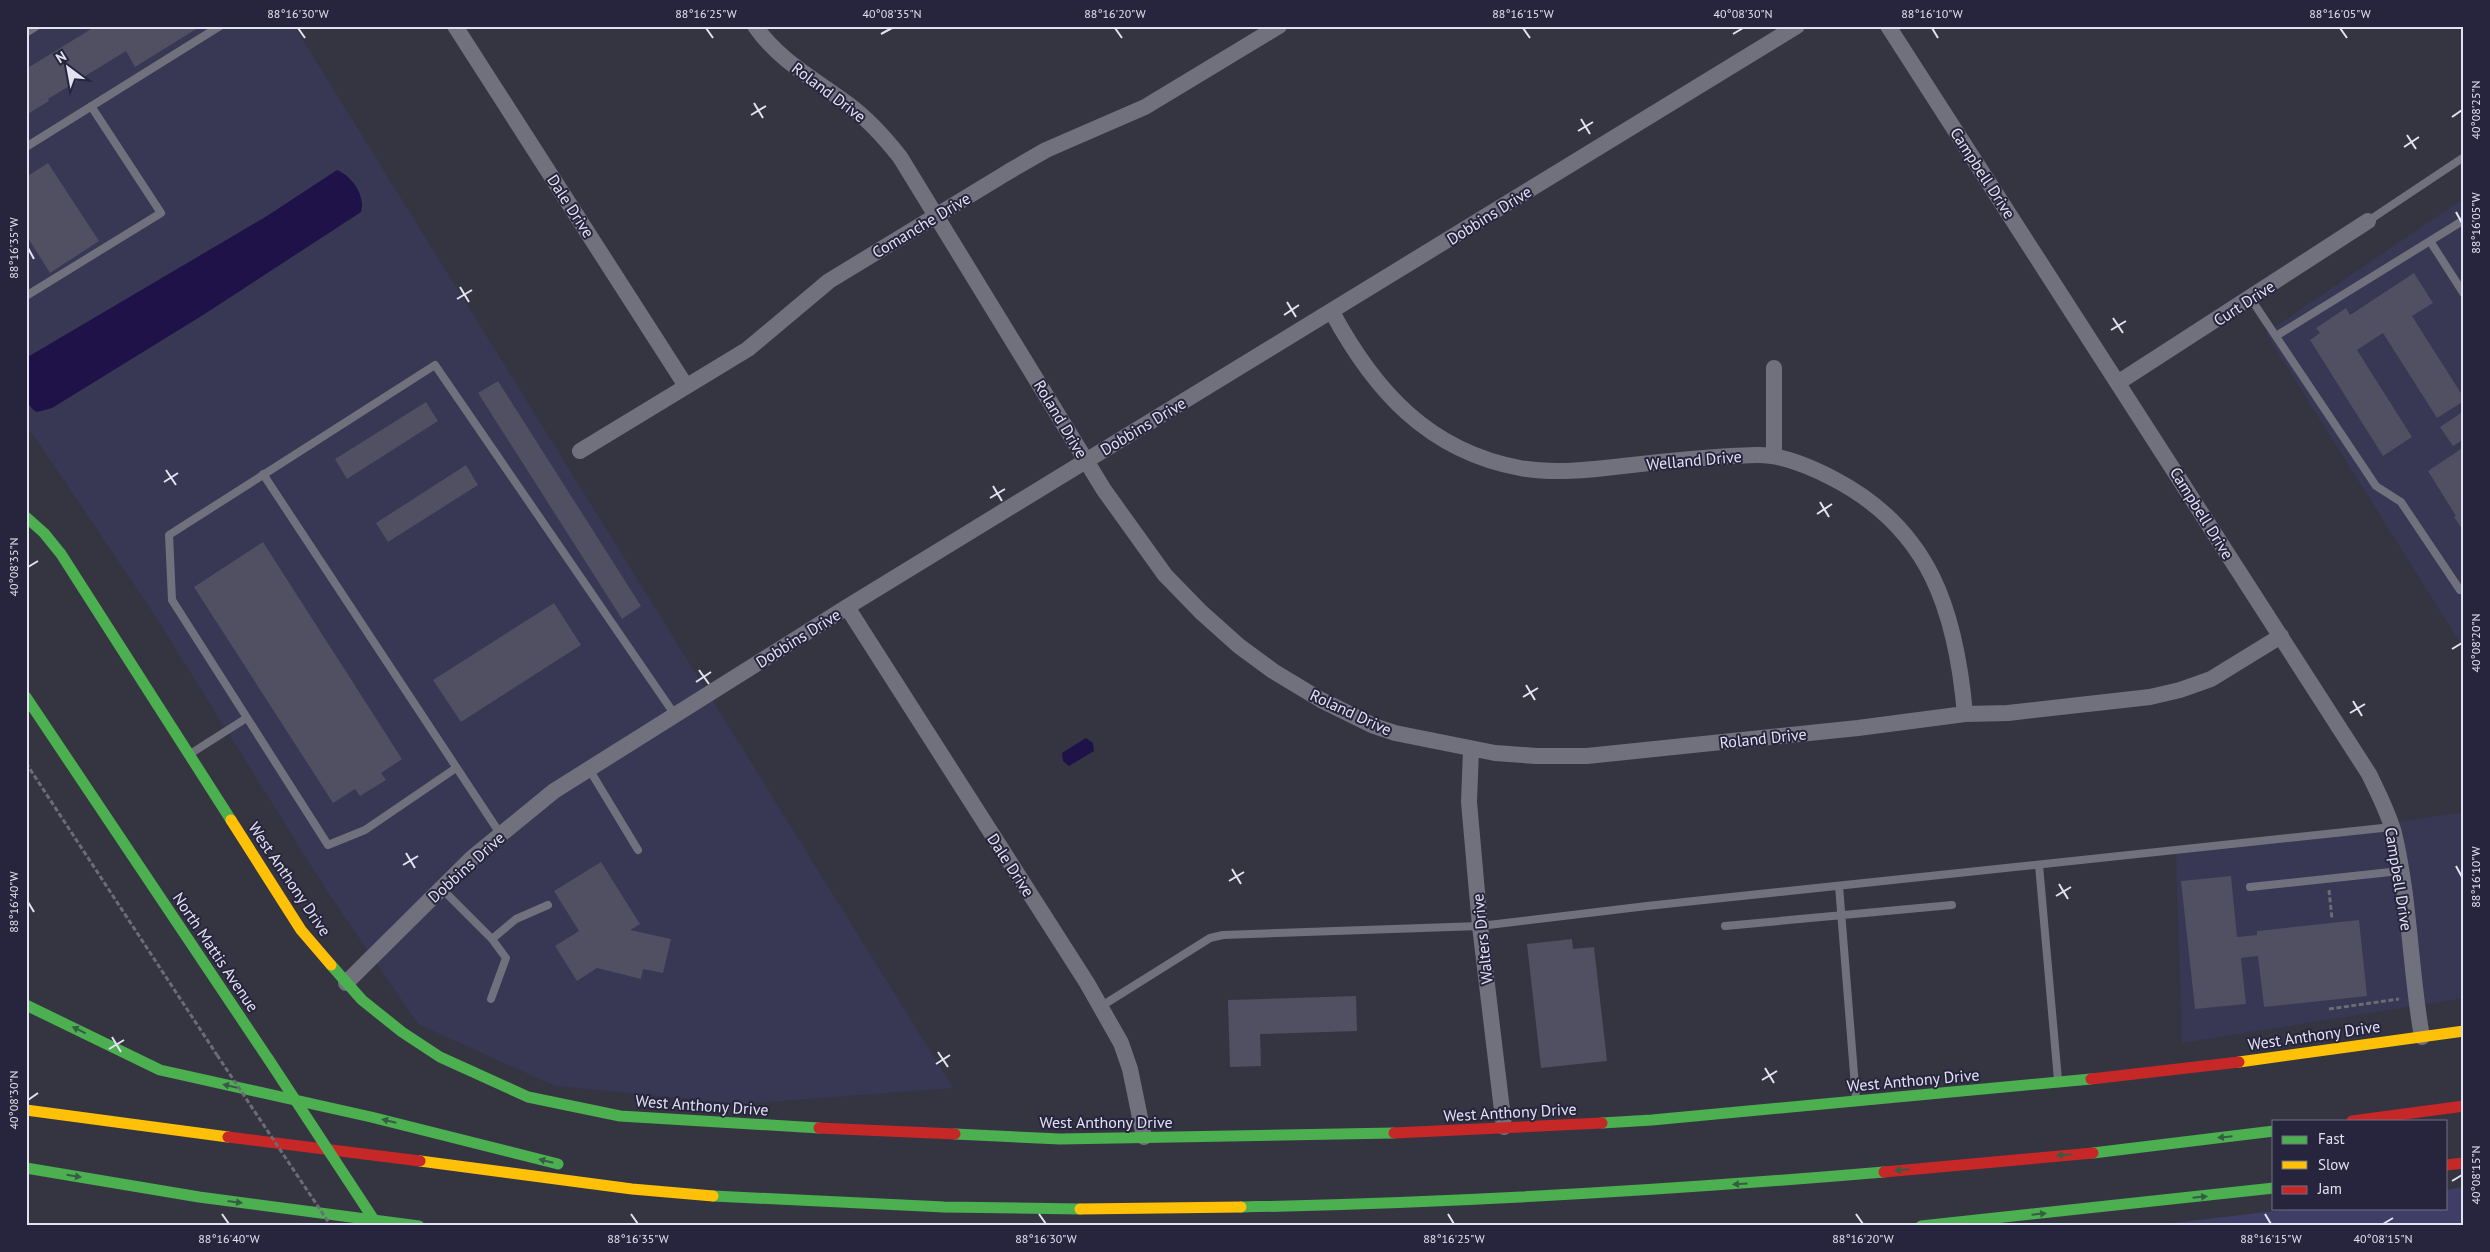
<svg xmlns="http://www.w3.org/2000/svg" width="2490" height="1252" font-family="'PT Sans',sans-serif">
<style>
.built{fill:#383754}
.green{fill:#403e66}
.water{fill:#1e1248}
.building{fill:#514f62}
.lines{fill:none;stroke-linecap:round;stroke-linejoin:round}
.path{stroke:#6c6c76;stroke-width:3;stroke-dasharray:5 2.5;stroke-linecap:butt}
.lane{stroke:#71717e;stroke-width:8}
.street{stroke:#71717e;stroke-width:16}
.fast{stroke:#4caf50;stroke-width:11}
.slow{stroke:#ffc107;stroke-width:11}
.jam{stroke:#c62828;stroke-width:11}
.path-bridge{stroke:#6c6c76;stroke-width:3;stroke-dasharray:5 2.5;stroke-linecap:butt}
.fast-bridge{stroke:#4caf50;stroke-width:11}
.oneway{fill:#355c45}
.ticks{fill:none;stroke:#e2e2f2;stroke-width:2}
.labels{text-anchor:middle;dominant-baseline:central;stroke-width:4;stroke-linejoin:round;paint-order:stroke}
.street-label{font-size:16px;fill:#e2e2f2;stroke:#26253d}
.neatline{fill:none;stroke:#e2e2f2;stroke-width:2}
.ticks-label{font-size:12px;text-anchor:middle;fill:#e2e2f2}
</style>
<rect width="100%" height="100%" fill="#353542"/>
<!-- built -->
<path class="built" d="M 26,26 L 294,26 L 953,1088 L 743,1104 L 555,1086 L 418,1024 L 325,888 L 152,611 L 32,433 L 26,430 Z
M 2464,198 L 2464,649 L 2266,333 Z
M 2464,812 L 2464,998 L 2182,1043 L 2176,854 Z"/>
<!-- green -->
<path class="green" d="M 2464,1187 L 2464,1226 L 2148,1226 L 2300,1208 L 2446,1208 L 2446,1190 Z"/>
<!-- water -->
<path class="water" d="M 337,170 C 352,176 366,196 361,212 L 203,315 L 52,408 L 37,412 C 20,404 26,375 26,358 L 267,216 Z
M 1086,738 L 1093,743 L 1094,751 L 1069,766 L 1063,761 L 1062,753 Z"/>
<!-- building -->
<path class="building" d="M 96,26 L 201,26 L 135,67 L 126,51 L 48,99 L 49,101 L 26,115 L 26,69 Z
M 48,163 L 99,241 L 50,273 L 26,235 L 26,177 Z
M 2414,273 L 2433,303 L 2412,316 L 2464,398 L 2464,401 L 2437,418 L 2383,333 L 2357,350 L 2412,437 L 2383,456 L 2310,340 L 2320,333 L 2316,328 L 2346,308 L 2350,315 Z
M 498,381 L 641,606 L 622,619 L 478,393 Z
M 426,402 L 438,421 L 347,479 L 335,459 Z
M 2464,411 L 2464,439 L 2453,446 L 2440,427 Z
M 2464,447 L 2464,532 L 2454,517 L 2456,516 L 2428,471 Z
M 466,465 L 478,485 L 388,542 L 376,523 Z
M 263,542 L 402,759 L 381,773 L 386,780 L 360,796 L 355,789 L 333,803 L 194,587 Z
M 554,603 L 581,645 L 461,722 L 433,680 Z
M 601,862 L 640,924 L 630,930 L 671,939 L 663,973 L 643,969 L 641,979 L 597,968 L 577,981 L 555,946 L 579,931 L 554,891 Z
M 2231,876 L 2237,937 L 2257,935 L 2257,931 L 2359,920 L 2367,996 L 2264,1007 L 2258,956 L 2241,958 L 2246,1004 L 2195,1009 L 2181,881 Z
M 1572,939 L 1573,949 L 1594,947 L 1607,1061 L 1541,1068 L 1527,944 Z
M 1356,996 L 1357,1031 L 1260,1034 L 1261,1066 L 1230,1067 L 1228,1000 Z"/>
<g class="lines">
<!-- path -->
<path class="path" d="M 26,763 L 217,1055
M 2329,890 L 2332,919
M 2329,1009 L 2399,999"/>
<!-- lane -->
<path class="lane" d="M 26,33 L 37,26
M 26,147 L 220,26
M 2368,221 L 2464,157
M 2430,241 L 2464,294
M 26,296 L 161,213 L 91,106
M 2251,299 L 2376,486 L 2401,502 L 2460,590
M 2276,336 L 2464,220
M 263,474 L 501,835
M 190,754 L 245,719
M 456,768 L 365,830 L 328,845 L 172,600 L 169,535 L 435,365 L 675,715
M 589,769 L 638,850
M 2039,865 L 2058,1080
M 1839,886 L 1856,1099
M 2250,887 L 2400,871
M 441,888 L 492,939 L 516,919 L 548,905
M 1725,926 L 1952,905
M 491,999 L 506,958 L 492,939
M 1100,1007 L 1210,938 L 1223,935 L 1480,926 L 1647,906 L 2392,827"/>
<!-- street -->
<path class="street" d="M 455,26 L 686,386
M 755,26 C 779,61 816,80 849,105 C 869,120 885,138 900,157 L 1104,490 L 1165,575 L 1201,612 L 1239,646 L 1273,671 L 1321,700 L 1374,726 L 1395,733 L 1495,753 L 1536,756 L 1587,756 L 1858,728 L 1965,714 L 2008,713 L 2150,697 L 2180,690 L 2211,679 L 2281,636
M 1888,26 L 2369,774 C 2378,793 2388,812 2394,833 C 2410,900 2410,970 2422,1037
M 1332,312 C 1374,390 1428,451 1520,468 C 1553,474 1590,470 1623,466 C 1667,461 1712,456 1756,455 C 1782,454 1811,467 1834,479 C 1930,529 1956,611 1965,714
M 1774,368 L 1774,456
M 2119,382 L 2368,221
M 580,451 L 748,349 L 829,281 L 1008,172 L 1046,150 L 1145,107 L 1279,26
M 847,607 L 1087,983 L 1121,1043 L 1130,1069 L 1144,1137
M 1471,750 L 1469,802 L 1480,926 L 1504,1127
M 346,983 L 472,858 L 554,791 L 847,607 L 1797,26"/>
<!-- fast -->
<path class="fast" d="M 26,517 L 44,533 L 61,554 L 231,820
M 26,697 L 269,1060
M 331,965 L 362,1000 L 402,1032 L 440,1057 L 528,1097 L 620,1116 L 819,1128
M 26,1005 L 160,1070 L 371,1117 L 558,1164
M 1602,1123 L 1652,1120 L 2091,1079
M 955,1134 L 1060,1139 L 1394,1133
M 2093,1153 L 2274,1131
M 26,1168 L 199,1197 L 419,1226
M 713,1196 L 944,1207 L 1080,1209
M 1241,1207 C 1456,1203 1670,1190 1884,1172
M 1921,1226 L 2274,1188"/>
<!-- slow -->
<path class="slow" d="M 231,820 L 301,930 L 331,965
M 2239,1062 L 2464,1031
M 26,1110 L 228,1137
M 420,1161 L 632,1189 L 713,1196
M 1080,1209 L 1241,1207"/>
<!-- jam -->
<path class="jam" d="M 2091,1079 L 2239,1062
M 2352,1121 L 2464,1106
M 819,1128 L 955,1134
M 1394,1133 L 1602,1123
M 228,1137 L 420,1161
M 2446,1165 L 2464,1163
M 1884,1172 L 2093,1153"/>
<!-- path-bridge -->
<path class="path-bridge" d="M 217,1055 L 331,1226"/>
<!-- fast-bridge -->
<path class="fast-bridge" d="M 269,1060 L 378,1226"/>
</g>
<!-- one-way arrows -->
<defs><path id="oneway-solid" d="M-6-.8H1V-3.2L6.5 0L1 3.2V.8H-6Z" transform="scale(1.25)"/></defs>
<g class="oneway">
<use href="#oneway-solid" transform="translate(79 1030) rotate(-154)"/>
<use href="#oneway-solid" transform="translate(230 1086) rotate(-167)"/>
<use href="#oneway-solid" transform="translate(389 1121) rotate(-166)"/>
<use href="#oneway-solid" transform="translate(2225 1137) rotate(174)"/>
<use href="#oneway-solid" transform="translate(2064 1155) rotate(174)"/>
<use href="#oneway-solid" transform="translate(546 1161) rotate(-166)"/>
<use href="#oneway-solid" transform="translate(1902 1170) rotate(175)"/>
<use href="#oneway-solid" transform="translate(74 1176) rotate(9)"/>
<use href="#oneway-solid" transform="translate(1740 1184) rotate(176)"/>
<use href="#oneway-solid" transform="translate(2200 1197) rotate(-6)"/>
<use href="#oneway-solid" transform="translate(235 1202) rotate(7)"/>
<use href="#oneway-solid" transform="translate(2039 1214) rotate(-6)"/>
</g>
<!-- ticks -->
<path class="ticks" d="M 298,28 L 305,38M 706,28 L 713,38M 1115,28 L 1122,38M 1523,28 L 1530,38M 1932,28 L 1938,38M 2340,28 L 2347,38M 881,34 L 892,28M 1733,34 L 1743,28M 754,103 L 763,118M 751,115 L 766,106M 2452,117 L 2462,110M 1581,119 L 1590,134M 1578,131 L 1593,122M 2407,135 L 2416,149M 2404,147 L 2419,137M 2456,212 L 2462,223M 28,248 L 34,259M 460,287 L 469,302M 457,299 L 472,290M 1287,302 L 1296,317M 1284,315 L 1299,305M 2113,318 L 2123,333M 2111,330 L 2126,321M 166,470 L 176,485M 164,482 L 178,473M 993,486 L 1002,501M 990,498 L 1005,489M 1820,502 L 1829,517M 1817,514 L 1832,504M 28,567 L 38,561M 2452,649 L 2462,643M 699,670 L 709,684M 696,682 L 711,672M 1526,685 L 1535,700M 1523,697 L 1538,688M 2353,701 L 2362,716M 2350,713 L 2365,704M 406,853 L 415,868M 403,865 L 418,856M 2456,866 L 2462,877M 1232,869 L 1241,884M 1229,881 L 1244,872M 2059,884 L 2068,899M 2056,896 L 2071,887M 28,902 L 34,912M 112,1037 L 121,1052M 109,1049 L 124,1040M 938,1052 L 948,1067M 936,1064 L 950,1055M 1765,1068 L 1774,1083M 1762,1080 L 1777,1071M 28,1100 L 38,1093M 2452,1181 L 2462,1175M 222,1214 L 229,1224M 631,1214 L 638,1224M 1039,1214 L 1046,1224M 1448,1214 L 1454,1224M 1856,1214 L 1863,1224M 2265,1214 L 2271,1224M 2383,1224 L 2393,1218"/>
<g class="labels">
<!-- street labels -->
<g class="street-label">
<text transform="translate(829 92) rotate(37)">Roland Drive</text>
<text transform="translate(1983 173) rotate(57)">Campbell Drive</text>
<text transform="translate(571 206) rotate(57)">Dale Drive</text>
<text transform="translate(1489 215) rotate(-32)">Dobbins Drive</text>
<text transform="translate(921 225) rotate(-31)">Comanche Drive</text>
<text transform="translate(2244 303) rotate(-33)">Curt Drive</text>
<text transform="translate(1061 419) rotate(59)">Roland Drive</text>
<text transform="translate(1143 426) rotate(-31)">Dobbins Drive</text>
<text transform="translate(1694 460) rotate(-5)">Welland Drive</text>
<text transform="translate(2202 513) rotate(58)">Campbell Drive</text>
<text transform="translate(798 638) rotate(-32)">Dobbins Drive</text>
<text transform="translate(1351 712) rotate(25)">Roland Drive</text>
<text transform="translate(1763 738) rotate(-6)">Roland Drive</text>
<text transform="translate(1011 865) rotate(57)">Dale Drive</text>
<text transform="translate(466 867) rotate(-42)">Dobbins Drive</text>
<text transform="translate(290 879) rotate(56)">West Anthony Drive</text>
<text transform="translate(2399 879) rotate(81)">Campbell Drive</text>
<text transform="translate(1482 939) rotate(-96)">Walters Drive</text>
<text transform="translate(216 952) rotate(56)">North Mattis Avenue</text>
<text transform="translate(2314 1035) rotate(-8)">West Anthony Drive</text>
<text transform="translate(1913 1080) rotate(-5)">West Anthony Drive</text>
<text transform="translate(702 1105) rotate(4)">West Anthony Drive</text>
<text transform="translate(1510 1112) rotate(-3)">West Anthony Drive</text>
<text x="1106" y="1122">West Anthony Drive</text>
</g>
</g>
<!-- border -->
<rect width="2490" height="1252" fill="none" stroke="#26253d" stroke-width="55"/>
<!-- legend -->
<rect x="2272" y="1120" width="175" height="90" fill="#26253d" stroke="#717185"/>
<rect x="2282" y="1136" width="25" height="8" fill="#4caf50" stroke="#717185"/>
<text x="2318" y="1144" font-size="15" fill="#e2e2f2">Fast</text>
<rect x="2282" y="1161" width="25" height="8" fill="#ffc107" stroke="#717185"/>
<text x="2318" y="1170" font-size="15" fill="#e2e2f2">Slow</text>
<rect x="2282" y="1186" width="25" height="8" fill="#c62828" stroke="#717185"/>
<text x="2318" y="1194" font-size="15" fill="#e2e2f2">Jam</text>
<!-- north arrow -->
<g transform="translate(68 68) rotate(328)" stroke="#26253d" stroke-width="4" paint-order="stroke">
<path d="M0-4L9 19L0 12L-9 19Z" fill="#e2e2f2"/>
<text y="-8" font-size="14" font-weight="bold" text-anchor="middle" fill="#e2e2f2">N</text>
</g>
<rect x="28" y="28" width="2434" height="1196" class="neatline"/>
<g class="ticks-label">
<text x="298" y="18">88°16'30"W</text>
<text x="706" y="18">88°16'25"W</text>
<text x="892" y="18">40°08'35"N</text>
<text x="1115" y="18">88°16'20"W</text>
<text x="1523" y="18">88°16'15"W</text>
<text x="1743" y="18">40°08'30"N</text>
<text x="1932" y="18">88°16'10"W</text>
<text x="2340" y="18">88°16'05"W</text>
<text transform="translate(2476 110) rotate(-90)" y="4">40°08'25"N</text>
<text transform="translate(2476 223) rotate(-90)" y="4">88°16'05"W</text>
<text transform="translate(14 248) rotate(-90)" y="4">88°16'35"W</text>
<text transform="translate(14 567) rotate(-90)" y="4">40°08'35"N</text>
<text transform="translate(2476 643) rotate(-90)" y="4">40°08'20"N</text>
<text transform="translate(2476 877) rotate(-90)" y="4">88°16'10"W</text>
<text transform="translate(14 902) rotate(-90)" y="4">88°16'40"W</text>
<text transform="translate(14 1100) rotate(-90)" y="4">40°08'30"N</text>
<text transform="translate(2476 1175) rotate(-90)" y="4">40°08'15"N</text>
<text x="229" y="1243">88°16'40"W</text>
<text x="638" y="1243">88°16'35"W</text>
<text x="1046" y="1243">88°16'30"W</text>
<text x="1454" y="1243">88°16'25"W</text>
<text x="1863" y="1243">88°16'20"W</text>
<text x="2271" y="1243">88°16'15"W</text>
<text x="2383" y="1243">40°08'15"N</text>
</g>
</svg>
